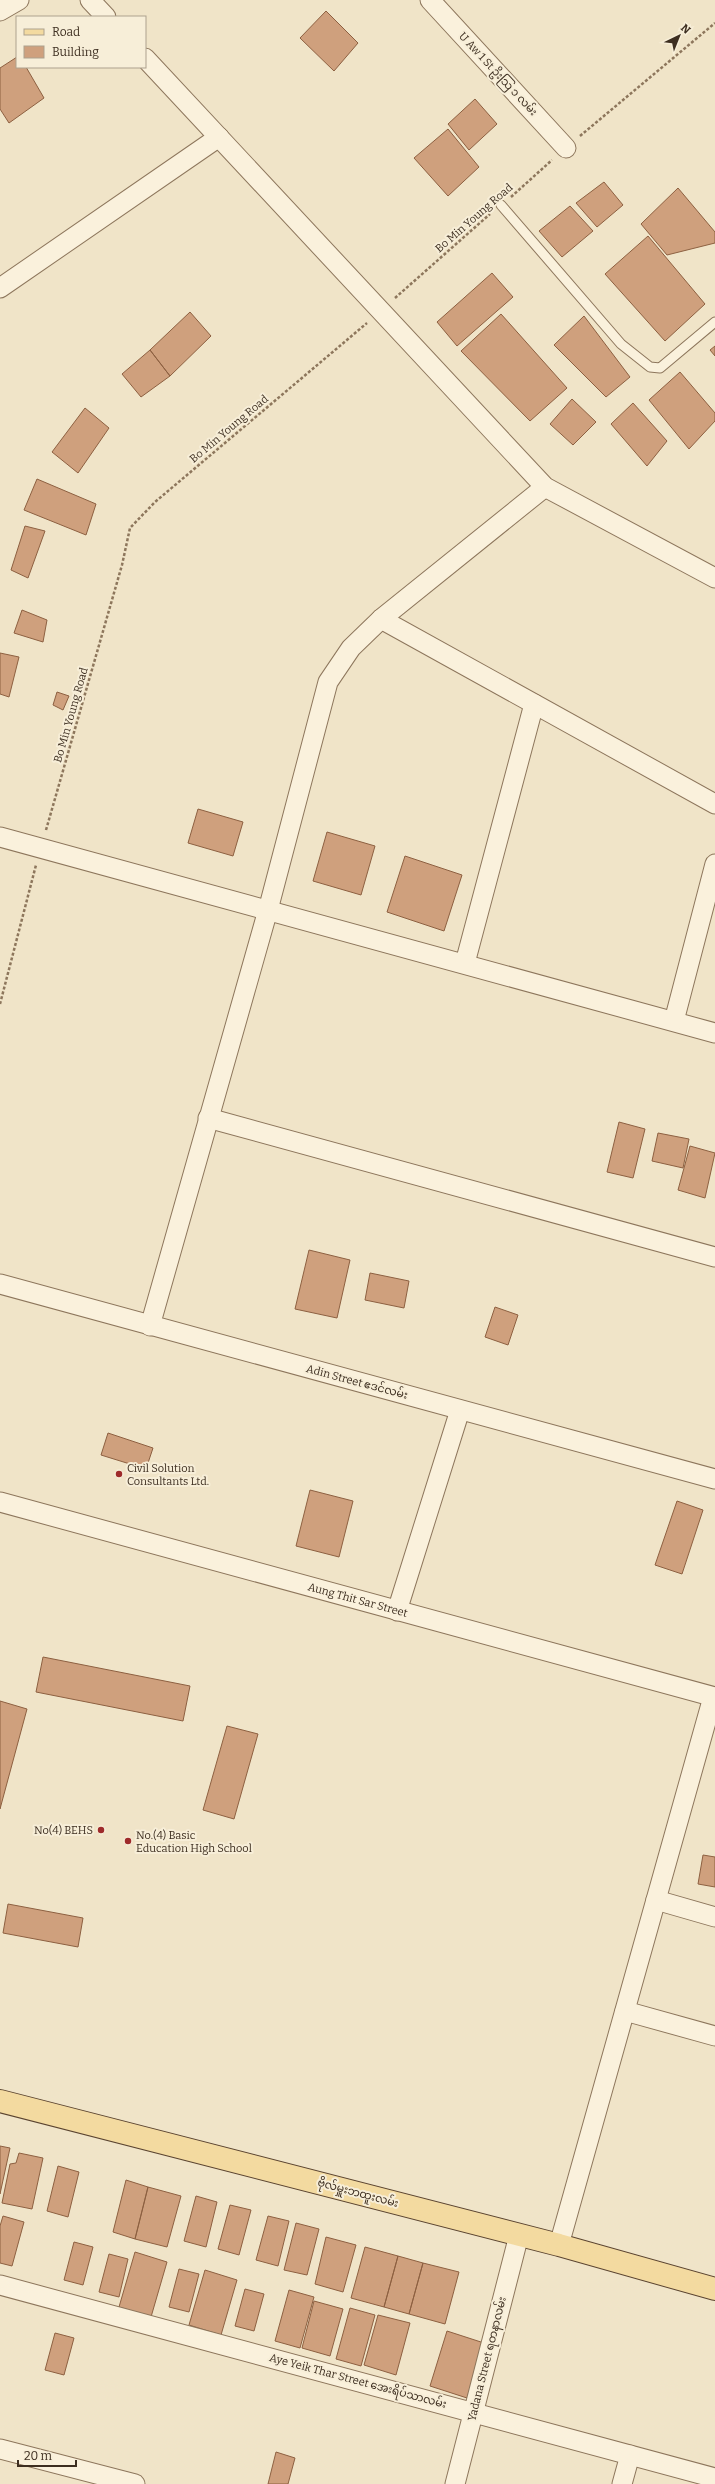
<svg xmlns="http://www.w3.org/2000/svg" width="715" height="2484" font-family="Bitter,'Noto Sans Myanmar',serif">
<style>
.building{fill:#cfa07d;stroke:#8d6041}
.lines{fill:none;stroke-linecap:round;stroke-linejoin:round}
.lane-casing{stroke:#8d765c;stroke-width:11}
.street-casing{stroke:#8d765c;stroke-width:21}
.primary-casing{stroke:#5b4430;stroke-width:24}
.path{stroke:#8d765c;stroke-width:2.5;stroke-dasharray:3 2;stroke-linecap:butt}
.lane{stroke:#faf1dc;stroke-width:9}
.street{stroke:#faf1dc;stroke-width:19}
.primary{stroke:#f3daa0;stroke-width:22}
.poi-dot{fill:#9e2a2a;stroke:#f7eed8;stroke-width:1.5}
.labels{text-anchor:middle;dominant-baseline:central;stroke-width:4;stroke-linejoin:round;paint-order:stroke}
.street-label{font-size:11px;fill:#3d2e20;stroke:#f7eed8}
.poi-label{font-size:11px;fill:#3d2e20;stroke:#f7eed8;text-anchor:start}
</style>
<rect width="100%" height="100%" fill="#f0e4c8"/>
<!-- building -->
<path class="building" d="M 326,11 L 358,43 L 334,71 L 300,38 Z
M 17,57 L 17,67 L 26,67 L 44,98 L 9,123 L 0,109 L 0,68 Z
M 475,99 L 497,124 L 469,150 L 448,124 Z
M 448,129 L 479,167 L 448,196 L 414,158 Z
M 604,182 L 623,205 L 597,227 L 576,203 Z
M 678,188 L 715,232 L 715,243 L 667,255 L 641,224 Z
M 570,206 L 593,231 L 562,257 L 539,231 Z
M 648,236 L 705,304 L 665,341 L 605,274 Z
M 492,273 L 513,297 L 457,346 L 437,322 Z
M 190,312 L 211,336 L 170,376 L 150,350 Z
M 501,314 L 567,388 L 530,421 L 461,351 Z
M 584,316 L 630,377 L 606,397 L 554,345 Z
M 715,346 L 715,356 L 710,350 Z
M 150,350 L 170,376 L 141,397 L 122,374 Z
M 680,372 L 715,413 L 715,421 L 689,449 L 649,400 Z
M 572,399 L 596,422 L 573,445 L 550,424 Z
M 633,403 L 667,441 L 647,466 L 611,424 Z
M 85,408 L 109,428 L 78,473 L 52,452 Z
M 37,479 L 96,504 L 86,535 L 24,510 Z
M 25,526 L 45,531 L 28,578 L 11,570 Z
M 22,610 L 47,620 L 43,642 L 14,633 Z
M 0,653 L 19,657 L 9,697 L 0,694 Z
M 57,692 L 69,696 L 63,710 L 53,705 Z
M 198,809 L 243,822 L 233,856 L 188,843 Z
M 327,832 L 375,846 L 361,895 L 313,881 Z
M 405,856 L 462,875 L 444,931 L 387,912 Z
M 619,1122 L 645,1129 L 633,1178 L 607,1172 Z
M 658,1133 L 689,1139 L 683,1168 L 652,1161 Z
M 690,1146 L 715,1153 L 705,1198 L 678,1190 Z
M 309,1250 L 350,1260 L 337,1318 L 295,1309 Z
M 370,1273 L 409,1281 L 404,1308 L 365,1300 Z
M 495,1307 L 518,1315 L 508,1345 L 485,1337 Z
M 108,1433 L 153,1448 L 146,1469 L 101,1455 Z
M 310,1490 L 353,1501 L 339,1557 L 296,1546 Z
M 677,1501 L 703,1510 L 682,1574 L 655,1565 Z
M 43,1657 L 190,1686 L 183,1721 L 36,1692 Z
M 0,1701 L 27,1709 L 0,1809 Z
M 227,1726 L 258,1734 L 234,1819 L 203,1810 Z
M 703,1855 L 715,1857 L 715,1887 L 698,1884 Z
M 8,1904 L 83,1918 L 78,1947 L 3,1933 Z
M 0,2146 L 10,2148 L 0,2194 Z
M 19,2153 L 43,2158 L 32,2209 L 2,2203 L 10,2164 L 16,2163 Z
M 58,2166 L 79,2172 L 68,2217 L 47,2211 Z
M 126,2180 L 148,2187 L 135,2239 L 113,2232 Z
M 148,2187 L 181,2196 L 167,2247 L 135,2239 Z
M 196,2196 L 217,2202 L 206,2247 L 184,2241 Z
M 230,2205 L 251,2210 L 239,2255 L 218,2249 Z
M 3,2216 L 24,2222 L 12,2266 L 0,2263 L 0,2226 Z
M 268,2216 L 289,2221 L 278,2266 L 256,2260 Z
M 296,2223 L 319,2229 L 307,2275 L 284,2270 Z
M 326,2237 L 356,2245 L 343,2292 L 315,2284 Z
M 74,2242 L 93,2247 L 83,2285 L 64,2280 Z
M 365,2247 L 398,2256 L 384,2307 L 351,2298 Z
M 135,2252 L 167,2262 L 151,2317 L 119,2307 Z
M 109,2254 L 128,2259 L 119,2297 L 99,2292 Z
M 398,2256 L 423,2263 L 409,2314 L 384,2307 Z
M 423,2263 L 459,2272 L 445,2324 L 409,2314 Z
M 179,2269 L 199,2274 L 189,2312 L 169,2307 Z
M 205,2270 L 237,2280 L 221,2335 L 189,2325 Z
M 245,2289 L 264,2294 L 254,2331 L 235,2326 Z
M 289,2290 L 314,2297 L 300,2348 L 275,2341 Z
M 314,2301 L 343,2309 L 330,2356 L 302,2348 Z
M 350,2308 L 375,2315 L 361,2366 L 336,2359 Z
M 378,2315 L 410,2323 L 396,2375 L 364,2365 Z
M 447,2331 L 484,2343 L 467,2398 L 430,2386 Z
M 55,2333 L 74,2338 L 64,2375 L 45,2370 Z
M 276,2452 L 295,2458 L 288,2484 L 268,2484 Z"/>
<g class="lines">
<!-- lane casing -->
<g class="lane-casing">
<path id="lane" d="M 501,205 L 621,344 L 650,367 L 660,368 L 715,322"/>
</g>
<!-- street casing -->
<g class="street-casing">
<g id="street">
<path d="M 90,0 L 106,17"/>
<path d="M 430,0 L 566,148"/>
<path d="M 0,11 L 19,0"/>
<path d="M 145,58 L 545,487 L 715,578"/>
<path d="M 0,288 L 219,137"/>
<path d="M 381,619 L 715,804"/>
<path d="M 0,837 L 715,1033"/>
<path d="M 465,963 L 534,704"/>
<path d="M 674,1021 L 715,864"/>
<path d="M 208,1118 L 715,1257"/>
<path d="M 0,1284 L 715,1479"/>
<path d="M 150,1326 L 268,910 L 328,682 L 351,648 L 381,619 L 545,487"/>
<path id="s1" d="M 0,1502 L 715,1697"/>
<path d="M 397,1611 L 460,1410"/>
<path d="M 656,1900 L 715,1917"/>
<path d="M 625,2011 L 715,2036"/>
<path d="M 559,2245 L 713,1697"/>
<path d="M 0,2285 L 715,2478"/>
<path d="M 0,2449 L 135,2484"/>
<path d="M 455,2484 L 519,2235"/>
<path d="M 622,2484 L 630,2455"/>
</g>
</g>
<!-- primary casing -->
<g class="primary-casing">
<path id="primary" d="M 0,2101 L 559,2245 L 715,2289"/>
</g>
<!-- path -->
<path class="path" d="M 580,136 L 715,23
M 511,197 L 552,160
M 395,298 L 490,214
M 46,830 L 122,565 L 130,528 L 155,502 L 367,323
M 0,1004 L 36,865"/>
<!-- lane -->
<use href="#lane" class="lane"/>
<!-- street -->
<use href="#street" class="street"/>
<!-- primary -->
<use href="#primary" class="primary"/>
</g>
<!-- markers -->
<g class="poi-dot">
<circle cx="119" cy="1474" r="4"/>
<circle cx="101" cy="1830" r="4"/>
<circle cx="128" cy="1841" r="4"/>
</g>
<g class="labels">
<!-- street labels -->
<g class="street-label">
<text transform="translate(498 74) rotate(47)">U Aw 1 St ဥိးသြ ၁ လမ်း</text>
<text transform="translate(474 218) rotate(-41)">Bo Min Young Road</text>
<text transform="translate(229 429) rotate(-40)">Bo Min Young Road</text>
<text transform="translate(71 715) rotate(-74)">Bo Min Young Road</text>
<text transform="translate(357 1382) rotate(15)">Adin Street ဧဒင်လမ်း</text>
<text stroke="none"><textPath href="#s1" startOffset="371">Aung Thit Sar Street</textPath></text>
<text transform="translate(358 2193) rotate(15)">ဗိုလ်မှူးဘထူးလမ်း</text>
<text transform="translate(487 2359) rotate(-76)">Yadana Street ရတနာလမ်း</text>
<text transform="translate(358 2381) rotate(15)">Aye Yeik Thar Street အေးရိပ်သာလမ်း</text>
</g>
<!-- poi labels -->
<g class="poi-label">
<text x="127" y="1468">Civil Solution<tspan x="127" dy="13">Consultants Ltd.</tspan></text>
<text x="93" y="1830" text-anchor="end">No(4) BEHS</text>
<text x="136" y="1835">No.(4) Basic<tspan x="136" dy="13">Education High School</tspan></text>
</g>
</g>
<!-- legend -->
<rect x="16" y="16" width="130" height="52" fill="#f7eed8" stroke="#ada18e"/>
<rect x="24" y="29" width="20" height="6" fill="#f3daa0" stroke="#ada18e"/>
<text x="52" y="36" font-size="12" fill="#3d2e20">Road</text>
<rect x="24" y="46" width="20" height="12" fill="#cfa07d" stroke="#ada18e"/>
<text x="52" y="56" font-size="12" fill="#3d2e20">Building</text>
<!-- north arrow -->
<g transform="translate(679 36) rotate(43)" stroke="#f7eed8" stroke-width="3" paint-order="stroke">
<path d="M0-3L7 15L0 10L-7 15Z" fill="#3d2e20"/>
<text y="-6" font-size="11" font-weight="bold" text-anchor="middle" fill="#3d2e20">N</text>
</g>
<!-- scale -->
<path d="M18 2460v6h58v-6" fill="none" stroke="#3d2e20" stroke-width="2"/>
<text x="24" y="2460" font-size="12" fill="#3d2e20" stroke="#f7eed8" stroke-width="3" paint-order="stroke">20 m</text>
</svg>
